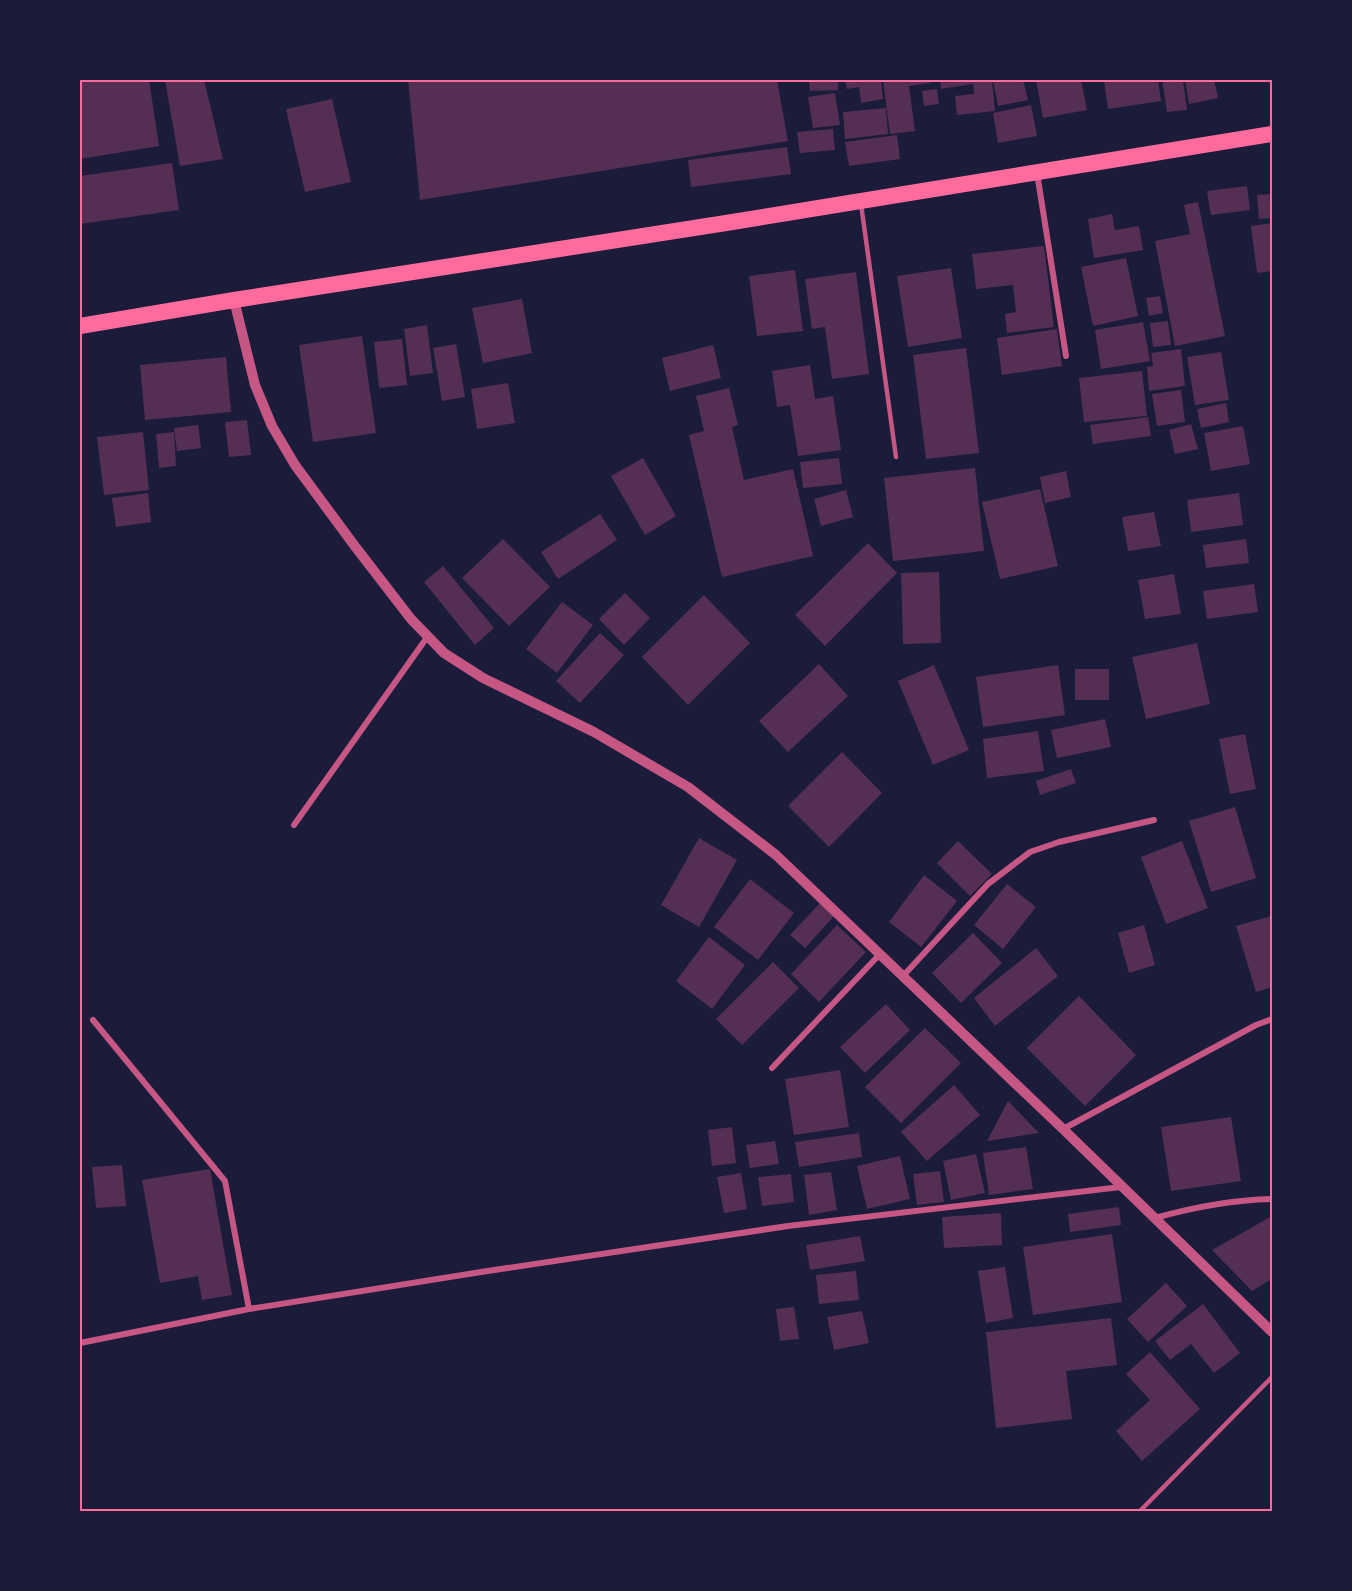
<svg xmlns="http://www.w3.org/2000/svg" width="1352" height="1591" font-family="Raleway,sans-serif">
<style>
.building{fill:#542f53}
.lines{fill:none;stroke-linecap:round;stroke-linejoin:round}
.service{stroke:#c65784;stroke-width:4.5}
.minor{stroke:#c65784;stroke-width:6}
.tertiary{stroke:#c65784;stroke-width:10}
.trunk{stroke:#ff6b9d;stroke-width:16}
.neatline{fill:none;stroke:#ff6b9d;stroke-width:2}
</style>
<rect width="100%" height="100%" fill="#1b1b3a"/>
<!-- building -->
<path class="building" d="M 80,80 L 149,80 L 159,146 L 80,159 Z
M 165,80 L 204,80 L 223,159 L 180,166 Z
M 408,80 L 777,80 L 788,141 L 420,200 Z
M 809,80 L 838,80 L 838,90 L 810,91 Z
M 845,80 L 881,80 L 883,99 L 861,103 L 859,87 L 847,89 Z
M 883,80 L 929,80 L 930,83 L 909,86 L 915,131 L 890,134 Z
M 940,80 L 992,80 L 995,111 L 957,115 L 955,96 L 974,94 L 973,84 L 941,89 Z
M 993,80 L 1023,80 L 1028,100 L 998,106 Z
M 1036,80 L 1081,80 L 1087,110 L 1043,118 Z
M 1104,80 L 1158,80 L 1161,101 L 1108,109 Z
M 1162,80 L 1183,80 L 1187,110 L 1167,112 Z
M 1185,80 L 1214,80 L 1218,98 L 1189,104 Z
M 937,89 L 939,104 L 924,106 L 922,91 Z
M 835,93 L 840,125 L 813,128 L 808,97 Z
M 332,99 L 351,182 L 305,192 L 286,109 Z
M 1031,105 L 1037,136 L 998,143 L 993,113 Z
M 886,108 L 888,134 L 845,139 L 843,112 Z
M 833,129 L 835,150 L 800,153 L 797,132 Z
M 897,135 L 900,159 L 849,166 L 845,142 Z
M 787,147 L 791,174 L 691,187 L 688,160 Z
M 172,163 L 179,210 L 80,224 L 80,176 Z
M 1247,186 L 1250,210 L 1211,215 L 1207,191 Z
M 1272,194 L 1272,218 L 1259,219 L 1257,195 Z
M 1198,202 L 1225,336 L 1175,346 L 1155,241 L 1190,234 L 1184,205 Z
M 1112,214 L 1115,230 L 1139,226 L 1143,250 L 1094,258 L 1088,219 Z
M 1272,223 L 1272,271 L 1257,273 L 1251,226 Z
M 1044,246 L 1054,327 L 1007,333 L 1005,314 L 1016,312 L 1013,285 L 976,289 L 972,254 Z
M 1126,258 L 1138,316 L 1093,326 L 1081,267 Z
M 951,268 L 962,338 L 908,347 L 897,276 Z
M 795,270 L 803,331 L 757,336 L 749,276 Z
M 856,272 L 869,374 L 832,379 L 825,327 L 812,329 L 805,279 Z
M 1160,296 L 1163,313 L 1149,316 L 1146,298 Z
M 522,299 L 532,353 L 483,363 L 472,308 Z
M 1168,321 L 1171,345 L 1153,347 L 1150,323 Z
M 1143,322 L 1150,361 L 1101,369 L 1095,330 Z
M 427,325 L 433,373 L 410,376 L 404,329 Z
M 1057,329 L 1062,366 L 1002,375 L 997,338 Z
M 362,336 L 376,433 L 313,442 L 299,345 Z
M 402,339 L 407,385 L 379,388 L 374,342 Z
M 456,344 L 465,397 L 442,401 L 433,348 Z
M 713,345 L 721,378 L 670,391 L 662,358 Z
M 966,348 L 979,453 L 926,459 L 913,355 Z
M 1181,349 L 1185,386 L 1149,391 L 1147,367 L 1153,366 L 1151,353 Z
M 1221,352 L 1229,400 L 1195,405 L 1187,357 Z
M 226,357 L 231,412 L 145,420 L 140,365 Z
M 810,365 L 815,399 L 833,396 L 841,450 L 798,456 L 790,405 L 777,407 L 772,371 Z
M 1142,371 L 1147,416 L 1084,422 L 1079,378 Z
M 508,383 L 515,423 L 477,429 L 471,389 Z
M 729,388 L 738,425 L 732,427 L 744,480 L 793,469 L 813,556 L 722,577 L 689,435 L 704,431 L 696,396 Z
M 1181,390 L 1185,422 L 1157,426 L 1152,394 Z
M 1226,403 L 1229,422 L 1201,428 L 1197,409 Z
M 1148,417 L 1151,436 L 1093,444 L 1090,425 Z
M 247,420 L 251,455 L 229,457 L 225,422 Z
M 1191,424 L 1198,449 L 1175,454 L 1169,430 Z
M 198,425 L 201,448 L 177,451 L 174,428 Z
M 1243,426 L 1250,464 L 1211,471 L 1204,433 Z
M 143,432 L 149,490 L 104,495 L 97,437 Z
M 174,432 L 176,466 L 159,468 L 156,434 Z
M 643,458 L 676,516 L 645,535 L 611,476 Z
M 839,458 L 842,484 L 803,488 L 800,462 Z
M 975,468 L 984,551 L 893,561 L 884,478 Z
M 1066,471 L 1071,497 L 1045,503 L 1040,477 Z
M 1040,489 L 1058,566 L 1000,579 L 982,502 Z
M 846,490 L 853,517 L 821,526 L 814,499 Z
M 148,493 L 151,522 L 116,527 L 112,498 Z
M 1239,493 L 1243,525 L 1191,532 L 1187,500 Z
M 1154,512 L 1161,546 L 1128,551 L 1122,517 Z
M 600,514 L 617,540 L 558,579 L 541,552 Z
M 503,539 L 550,587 L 509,626 L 462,578 Z
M 1246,539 L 1249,563 L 1206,568 L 1203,545 Z
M 868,543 L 897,573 L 825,646 L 795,615 Z
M 443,566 L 494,628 L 475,645 L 424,582 Z
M 939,572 L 941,643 L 903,644 L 901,573 Z
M 1174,574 L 1181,614 L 1145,619 L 1138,580 Z
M 1254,584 L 1258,612 L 1207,619 L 1203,591 Z
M 625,593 L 650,618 L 624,645 L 599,619 Z
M 704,595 L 750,643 L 688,705 L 642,657 Z
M 562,602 L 593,625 L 557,673 L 526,649 Z
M 600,633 L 624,655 L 580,703 L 556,681 Z
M 1197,643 L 1210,704 L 1146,719 L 1132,657 Z
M 819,664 L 848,696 L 788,752 L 759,721 Z
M 934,665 L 969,750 L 933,765 L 898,681 Z
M 1058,665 L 1065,715 L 983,727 L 976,677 Z
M 1075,669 L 1109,669 L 1109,700 L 1075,700 Z
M 1105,719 L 1111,747 L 1057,758 L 1051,730 Z
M 1038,731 L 1044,771 L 987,778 L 983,739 Z
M 1245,734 L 1256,789 L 1230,794 L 1219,739 Z
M 842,752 L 882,793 L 829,847 L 788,806 Z
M 1071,769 L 1076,783 L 1040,795 L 1036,781 Z
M 1235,807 L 1256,878 L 1211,892 L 1189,821 Z
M 699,838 L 737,860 L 699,927 L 661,905 Z
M 958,841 L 992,874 L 970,896 L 937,863 Z
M 1182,841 L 1208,908 L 1166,924 L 1141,857 Z
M 924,875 L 957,901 L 921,947 L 889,922 Z
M 750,879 L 794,913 L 758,960 L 714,927 Z
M 1007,884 L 1036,907 L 1003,949 L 974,925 Z
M 820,903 L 834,916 L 805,948 L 790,935 Z
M 1272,916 L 1272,987 L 1256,992 L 1236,926 Z
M 837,925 L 866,952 L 819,1002 L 791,974 Z
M 1144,925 L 1155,965 L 1129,973 L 1118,933 Z
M 973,933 L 1002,963 L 961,1003 L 932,973 Z
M 709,937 L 745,965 L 712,1009 L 676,981 Z
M 1036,948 L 1058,976 L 995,1026 L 974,998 Z
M 773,962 L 799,988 L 742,1045 L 716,1019 Z
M 1079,996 L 1136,1055 L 1085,1106 L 1027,1048 Z
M 886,1004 L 910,1030 L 865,1073 L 840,1047 Z
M 925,1028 L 961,1063 L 901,1123 L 865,1087 Z
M 840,1070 L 849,1127 L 794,1135 L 785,1079 Z
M 954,1085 L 980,1115 L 927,1161 L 901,1132 Z
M 1008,1101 L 1039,1133 L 987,1141 Z
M 1231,1117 L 1241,1181 L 1171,1191 L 1161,1127 Z
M 732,1127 L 736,1163 L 712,1166 L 708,1130 Z
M 859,1133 L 862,1157 L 799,1167 L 795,1142 Z
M 775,1141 L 779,1164 L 750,1168 L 746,1145 Z
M 1026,1147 L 1033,1189 L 989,1195 L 983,1153 Z
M 976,1154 L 985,1193 L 951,1200 L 943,1161 Z
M 900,1156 L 910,1199 L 867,1209 L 857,1166 Z
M 122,1165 L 126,1206 L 96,1208 L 92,1167 Z
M 210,1169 L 232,1295 L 202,1300 L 198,1276 L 160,1283 L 142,1180 Z
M 940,1171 L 944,1202 L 917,1205 L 913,1174 Z
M 831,1172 L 837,1210 L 809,1215 L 804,1175 Z
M 741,1173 L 747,1209 L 724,1213 L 717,1177 Z
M 791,1174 L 794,1202 L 762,1206 L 758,1177 Z
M 1119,1207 L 1121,1225 L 1070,1232 L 1068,1214 Z
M 1001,1213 L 1002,1245 L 944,1248 L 942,1217 Z
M 1272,1216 L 1272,1279 L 1252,1291 L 1212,1250 Z
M 1112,1234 L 1122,1302 L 1033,1315 L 1023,1247 Z
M 860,1236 L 865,1261 L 810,1270 L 806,1245 Z
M 1005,1267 L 1013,1318 L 986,1323 L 978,1271 Z
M 856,1271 L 859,1300 L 819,1304 L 816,1275 Z
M 1166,1283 L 1187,1306 L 1148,1342 L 1127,1319 Z
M 1203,1304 L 1240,1353 L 1214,1373 L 1191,1344 L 1170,1360 L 1155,1341 Z
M 794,1307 L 799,1339 L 780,1341 L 776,1309 Z
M 862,1311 L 869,1343 L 834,1350 L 827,1317 Z
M 1111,1318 L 1117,1365 L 1066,1371 L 1072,1419 L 996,1428 L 986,1332 Z
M 1150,1352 L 1200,1409 L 1142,1461 L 1116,1431 L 1150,1400 L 1126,1374 Z"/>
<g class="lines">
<!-- service -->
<path class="service" d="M 861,204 L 896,457
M 1140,1511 L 1272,1377"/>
<!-- minor -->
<path class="minor" d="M 1037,173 L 1066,356
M 294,825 L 428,636
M 903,976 L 988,884 L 1030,852 L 1059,842 L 1154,820
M 93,1020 L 225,1181 L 249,1309
M 772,1068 L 880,954
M 1063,1129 L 1256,1025 L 1272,1019
M 1155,1218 C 1194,1207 1231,1200 1272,1199
M 80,1343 L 249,1309 L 481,1272 L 788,1226 L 1121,1187"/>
<!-- tertiary -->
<path class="tertiary" d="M 234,300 L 255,385 L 272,426 L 295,465 L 354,545 L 411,619 L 444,653 L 483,678 L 594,732 L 688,787 L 776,855 L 1063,1129 L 1272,1332"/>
<!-- trunk -->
<path class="trunk" d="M 80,326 L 234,300 L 726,223 L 1272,134"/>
</g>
<!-- border -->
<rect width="1352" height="1591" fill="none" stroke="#1b1b3a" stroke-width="162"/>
<rect x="81" y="81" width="1190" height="1429" class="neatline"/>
</svg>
